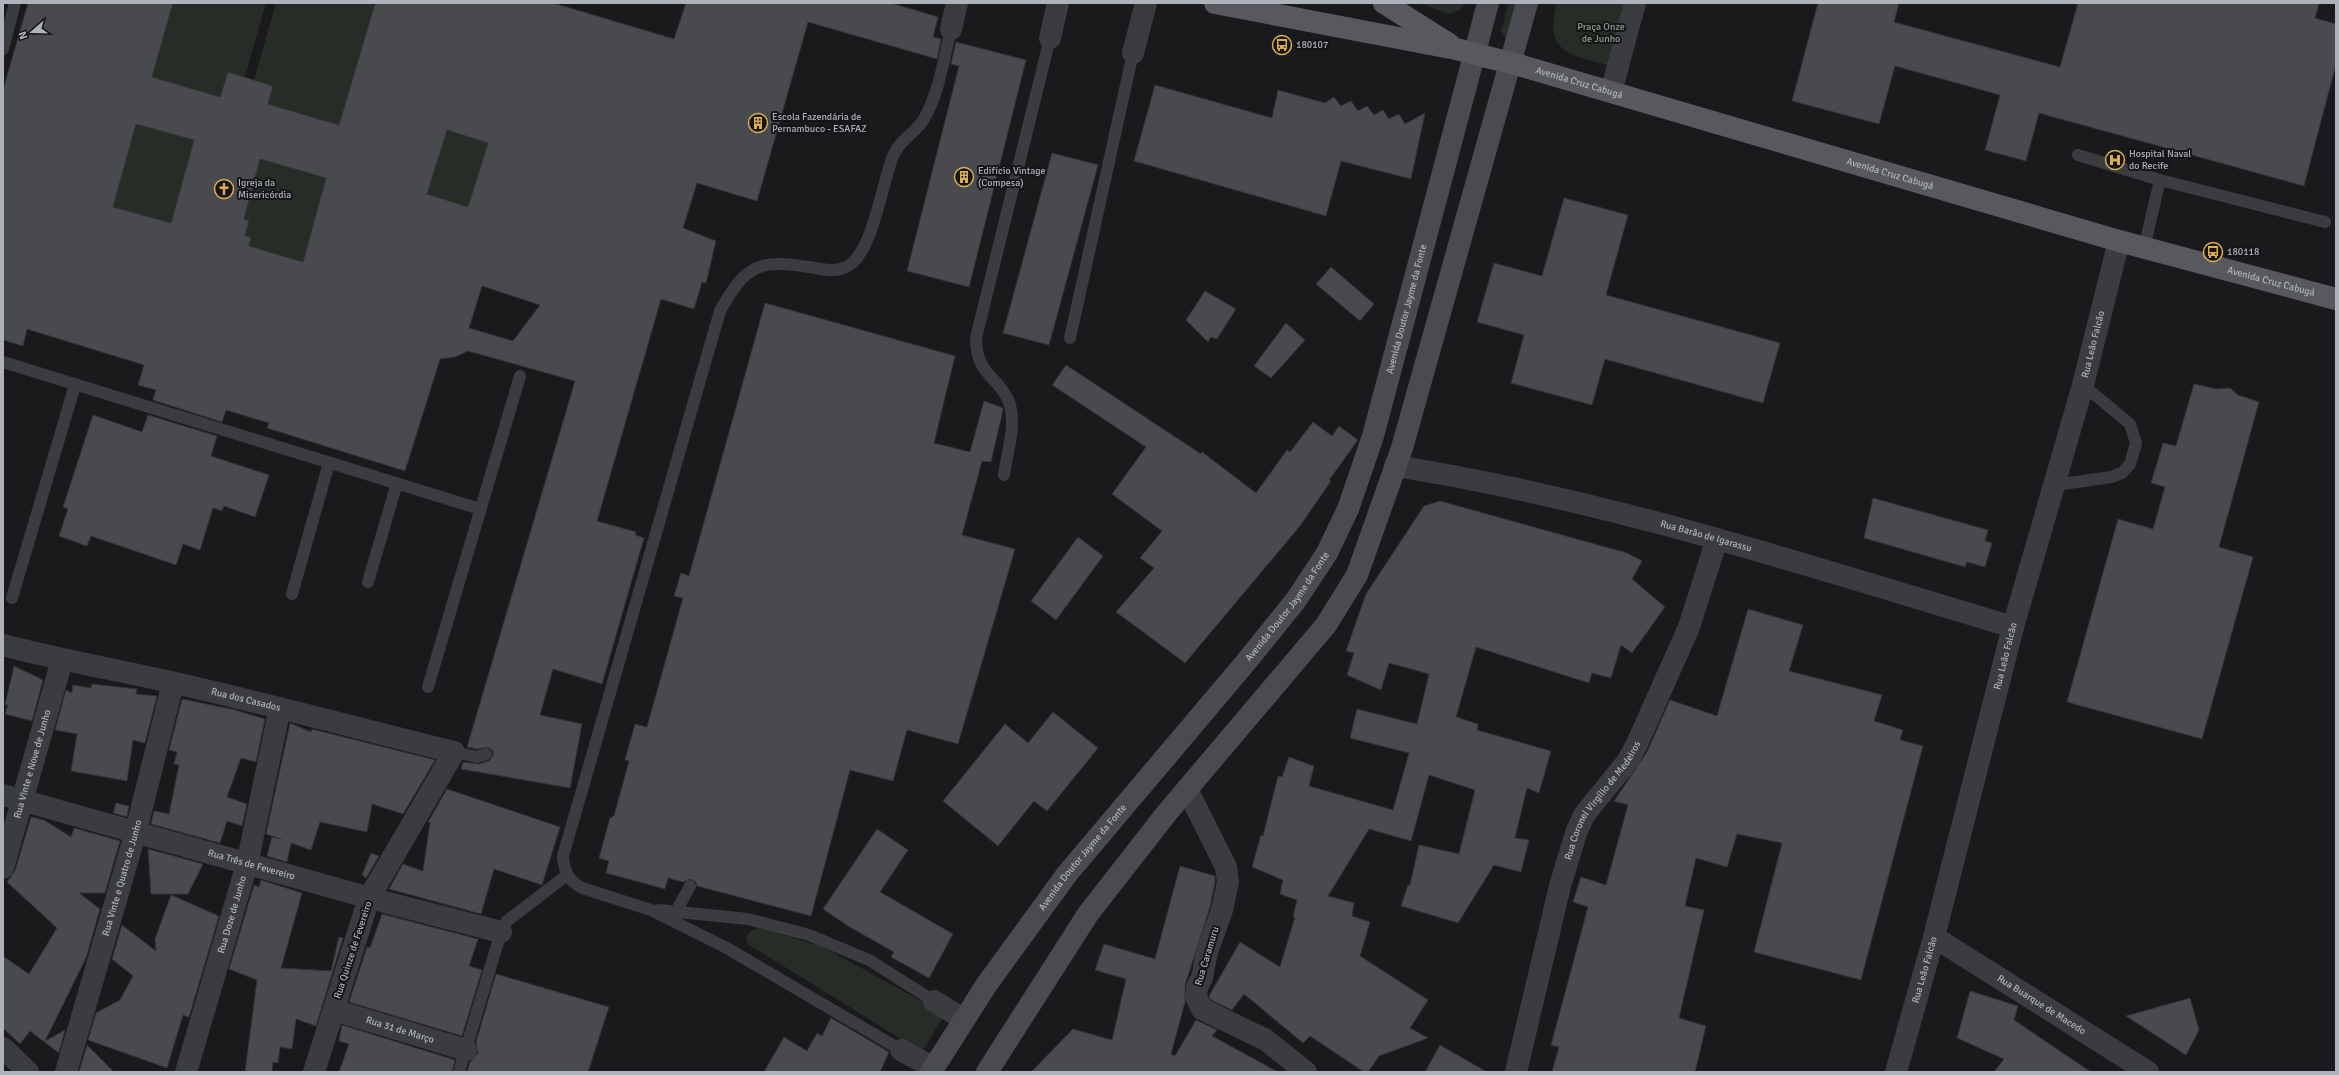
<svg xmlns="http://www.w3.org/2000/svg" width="2339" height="1075" font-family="Signika,sans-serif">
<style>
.green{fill:#262d27}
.building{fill:#494a4e;stroke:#343437;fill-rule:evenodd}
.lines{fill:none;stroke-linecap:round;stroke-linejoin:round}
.lane{stroke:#3b3c40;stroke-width:12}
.street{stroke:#3b3c40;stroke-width:22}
.secondary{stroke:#4a4b50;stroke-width:22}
.primary{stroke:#58595f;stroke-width:22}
.labels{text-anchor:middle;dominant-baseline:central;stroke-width:4;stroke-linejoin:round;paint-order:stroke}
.park-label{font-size:10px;fill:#88a289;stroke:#151517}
.poi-label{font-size:10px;fill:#aeb2ba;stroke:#151517;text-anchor:start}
.street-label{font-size:10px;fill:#aeb2ba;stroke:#151517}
</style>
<rect width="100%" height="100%" fill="#1a1a1c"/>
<!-- green -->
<path class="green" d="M 173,3 L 266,3 L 245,77 L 228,72 L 220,97 L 152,77 Z
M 276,3 L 368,3 L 374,5 L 339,125 L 268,104 L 273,86 L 254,80 Z
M 1421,3 L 1467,3 L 1458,11 L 1448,14 Z
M 1509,3 L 1518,3 L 1508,37 L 1505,37 L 1501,31 Z
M 1557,3 L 1641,3 L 1611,64 L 1607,65 C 1569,55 1543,51 1557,3 Z
M 136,124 L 194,140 L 171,223 L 113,207 Z
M 447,130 L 500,147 L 484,155 L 468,207 L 427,194 Z
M 260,159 L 326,178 L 303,262 L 249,246 L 251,237 L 245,236 L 249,221 L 244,219 Z
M 759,928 L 821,946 L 945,1014 L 922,1052 L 748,944 L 746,937 L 751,931 Z"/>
<!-- building -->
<path class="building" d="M 28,3 L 173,3 L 152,77 L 220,97 L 228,72 L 273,86 L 268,104 L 339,125 L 375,3 L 553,3 L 674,39 L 686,3 L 891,3 L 938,17 L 933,37 L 941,39 L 937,59 L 808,22 L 757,201 L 697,183 L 683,228 L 716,241 L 706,283 L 702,282 L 694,309 L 661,299 L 597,521 L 636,532 L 635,535 L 644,538 L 602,684 L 553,669 L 540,715 L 582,724 L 570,788 L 461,769 L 463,762 L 479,764 L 489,761 L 493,756 L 493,751 L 488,747 L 477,749 L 467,747 L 575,381 L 468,351 L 455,357 L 440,359 L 405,471 L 267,428 L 269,423 L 226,410 L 222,422 L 153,400 L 156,390 L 138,385 L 144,365 L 27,329 L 23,346 L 3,340 L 3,90 ZM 136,124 L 194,140 L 171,223 L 113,207 ZM 447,130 L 488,143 L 468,207 L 427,194 ZM 260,159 L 326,178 L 303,262 L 249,246 L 251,237 L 245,236 L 249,221 L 244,219 ZM 482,286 L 540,305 L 513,341 L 469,328 Z
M 1818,3 L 1899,3 L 1894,22 L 2060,67 L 2078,3 L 2319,3 L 2315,18 L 2336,24 L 2336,64 L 2304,186 L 2039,113 L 2026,161 L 1985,150 L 2000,95 L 1895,66 L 1879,124 L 1792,101 Z
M 956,42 L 1026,60 L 969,287 L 907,271 L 959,66 L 951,64 Z
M 1155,85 L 1272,118 L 1278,90 L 1325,103 L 1334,97 L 1341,106 L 1351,101 L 1358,111 L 1367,106 L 1374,115 L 1383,110 L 1389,119 L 1399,114 L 1405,124 L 1425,113 L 1411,179 L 1341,161 L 1326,216 L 1134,161 Z
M 1052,153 L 1098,165 L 1049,345 L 1003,333 Z
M 1564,198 L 1628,215 L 1606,295 L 1780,343 L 1763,403 L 1605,359 L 1592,405 L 1511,383 L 1524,335 L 1477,322 L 1494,263 L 1542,276 Z
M 1331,267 L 1374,304 L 1360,321 L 1316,284 Z
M 1205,291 L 1236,309 L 1217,339 L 1211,337 L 1208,342 L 1186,320 Z
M 765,303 L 955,356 L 934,443 L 970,452 L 984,401 L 1003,408 L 1003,410 L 991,462 L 982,461 L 962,535 L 1015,549 L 958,744 L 907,730 L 893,781 L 850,770 L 811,916 L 697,886 L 696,882 L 690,879 L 683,882 L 668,878 L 665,889 L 606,873 L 609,861 L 599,858 L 610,818 L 614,816 L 629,761 L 625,760 L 635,724 L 647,727 L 683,598 L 674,596 L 681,573 L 689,576 Z
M 1286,323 L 1305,340 L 1271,378 L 1254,366 Z
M 1066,365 L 1201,454 L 1202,452 L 1256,493 L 1287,450 L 1290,452 L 1313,422 L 1332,436 L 1339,426 L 1358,440 L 1329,480 L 1331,481 L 1300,526 L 1185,663 L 1116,612 L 1154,568 L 1140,558 L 1162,531 L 1112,494 L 1146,447 L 1052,385 Z
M 2194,384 L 2216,389 L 2230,388 L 2238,395 L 2259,402 L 2219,547 L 2253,557 L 2202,739 L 2067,702 L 2118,519 L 2153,529 L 2165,487 L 2151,483 L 2163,443 L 2176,446 Z
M 93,415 L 142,432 L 148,415 L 217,436 L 211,456 L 269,475 L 255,517 L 224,506 L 222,511 L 213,508 L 200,550 L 183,544 L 176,565 L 91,536 L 87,546 L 59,536 L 68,509 L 63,507 Z
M 1873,498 L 1988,530 L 1985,541 L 1992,543 L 1985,567 L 1967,562 L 1965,567 L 1864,538 Z
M 1440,501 L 1627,553 L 1642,561 L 1632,579 L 1665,607 L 1632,653 L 1621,645 L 1611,678 L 1592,673 L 1589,683 L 1476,647 L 1456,717 L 1478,724 L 1477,730 L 1551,751 L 1539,793 L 1527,788 L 1515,838 L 1529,840 L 1521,872 L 1494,865 L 1458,923 L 1401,906 L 1408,885 L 1410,885 L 1419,845 L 1459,854 L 1475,790 L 1429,775 L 1411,841 L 1369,829 L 1328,896 L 1354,903 L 1352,916 L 1370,922 L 1360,956 L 1428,1000 L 1410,1028 L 1428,1038 L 1379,1056 L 1368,1072 L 1364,1072 L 1310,1036 L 1303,1043 L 1244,994 L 1232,1010 L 1211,1000 L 1209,996 L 1240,942 L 1280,967 L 1295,917 L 1293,917 L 1297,900 L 1280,894 L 1283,880 L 1252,867 L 1261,835 L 1263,836 L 1278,776 L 1282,777 L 1289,757 L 1314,766 L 1309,786 L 1393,810 L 1409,753 L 1350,738 L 1357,709 L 1417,724 L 1429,674 L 1389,663 L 1381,690 L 1347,675 L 1354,653 L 1346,651 L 1366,594 L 1424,506 Z
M 1078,537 L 1103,556 L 1056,620 L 1031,601 Z
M 1748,609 L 1803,625 L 1789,671 L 1882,695 L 1874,721 L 1903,730 L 1900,740 L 1923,746 L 1861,980 L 1754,952 L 1782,843 L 1737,834 L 1727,867 L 1696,858 L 1685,906 L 1704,910 L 1679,1018 L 1706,1026 L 1695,1072 L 1552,1072 L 1559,1047 L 1551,1045 L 1588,907 L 1573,902 L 1581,877 L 1606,885 L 1628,805 L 1614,801 L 1647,752 L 1670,700 L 1717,716 Z
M 14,666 L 43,680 L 32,721 L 5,714 L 8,705 L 5,705 Z
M 92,684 L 137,689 L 136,694 L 157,696 L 145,743 L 133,740 L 127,781 L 71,771 L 77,734 L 55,730 L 66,690 L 72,693 L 73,685 L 91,688 Z
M 182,699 L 235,710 L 265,719 L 256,762 L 241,758 L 227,797 L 247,804 L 242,826 L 227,821 L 220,843 L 151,824 L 154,811 L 169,814 L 179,765 L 174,764 L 177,752 L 169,750 Z
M 1053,712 L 1098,748 L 1047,811 L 1034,801 L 998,846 L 943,801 L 1005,724 L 1028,743 Z
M 290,723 L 311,732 L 312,729 L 435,760 L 403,814 L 372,804 L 367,832 L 320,822 L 311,850 L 291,843 L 287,862 L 267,856 L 272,837 L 281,839 L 266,834 Z
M 447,789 L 560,827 L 542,885 L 494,869 L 481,914 L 389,889 L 403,864 L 423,871 L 430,823 L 428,822 Z
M 116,803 L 129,806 L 127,817 L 113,813 Z
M 31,817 L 44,820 L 71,837 L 74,828 L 120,841 L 105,893 L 79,893 L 100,909 L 86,958 L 45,1041 L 65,1030 L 59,1053 L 30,1031 L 20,1044 L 3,1028 L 3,956 L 29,974 L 57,928 L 7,882 L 15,871 Z
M 877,829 L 908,850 L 880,892 L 953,934 L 929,978 L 891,957 L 894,952 L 848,926 L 823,909 Z
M 148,849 L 203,864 L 188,894 L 151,894 Z
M 371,853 L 379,856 L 366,878 L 362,875 Z
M 1180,866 L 1215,876 L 1215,882 L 1210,907 L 1185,985 L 1185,1002 L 1171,1054 L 1175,1056 L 1196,1020 L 1217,1030 L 1212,1036 L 1278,1072 L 1031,1072 L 1073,1029 L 1112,1040 L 1126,979 L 1095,970 L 1104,944 L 1155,959 Z
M 261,880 L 302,893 L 281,968 L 331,971 L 339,937 L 343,938 L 316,1026 L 296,1019 L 292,1049 L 280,1047 L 278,1063 L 273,1062 L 272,1072 L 245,1072 L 257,980 L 229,969 L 254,885 L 259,887 Z
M 171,895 L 219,916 L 189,1017 L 183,1015 L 167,1068 L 88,1040 L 96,1013 L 120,1000 L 133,976 L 112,959 L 122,925 L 156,951 L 155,939 Z
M 382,914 L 478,939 L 469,966 L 482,970 L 462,1036 L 349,1002 L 367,947 L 370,948 Z
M 496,974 L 609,1007 L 588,1072 L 467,1072 L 470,1062 L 478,1053 L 476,1042 Z
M 1970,991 L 2018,1006 L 2014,1020 L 2091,1072 L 1994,1072 L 2004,1059 L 1957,1038 Z
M 2190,998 L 2199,1030 L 2186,1055 L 2126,1016 Z
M 831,1018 L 889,1052 L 880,1072 L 764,1072 L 784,1037 L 807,1051 L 817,1033 L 822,1036 Z
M 342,1025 L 455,1060 L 452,1072 L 339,1072 L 349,1044 L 339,1041 Z
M 87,1045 L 114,1072 L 79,1072 Z
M 1440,1045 L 1487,1072 L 1425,1072 Z"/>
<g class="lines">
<!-- lane -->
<path class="lane" d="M 3,49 L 15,3
M 2078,155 L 2160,180 L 2144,248
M 2160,180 L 2325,222
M 1070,338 L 1133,53
M 3,362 L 480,509
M 1004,475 C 1007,452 1017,424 1009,402 C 999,376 976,376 976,338 L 1050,38
M 2056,485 L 2111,477 L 2122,473 L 2130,464 L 2136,443 L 2130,424 L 2083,385
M 368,582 L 397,483
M 292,594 L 329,463
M 12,598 L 75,385
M 428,687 L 520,376
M 454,752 L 477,757 L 486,754
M 658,910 L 748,919 L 809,935 L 869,960 L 934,1001
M 672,919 L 690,886
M 901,1050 L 725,947 L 651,910 L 582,888 C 568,880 564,871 563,856 L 720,311 C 747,262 761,259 815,268 C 826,270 838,272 848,266 C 873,252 882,183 893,156 C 899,140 916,133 924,119 C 939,93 944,58 951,29
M 459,1072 L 501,932 L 507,921 L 567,875"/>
<!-- street -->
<g class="street">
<path d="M 951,29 L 957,3"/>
<path d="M 1050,38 L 1058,3"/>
<path d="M 1133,53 L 1146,3"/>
<path d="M 1611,92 L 1635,3"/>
<path id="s1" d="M 1395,466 C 1605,499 1809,566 2013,627"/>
<path id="s2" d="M 3,645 C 60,660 117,670 175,683 C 268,704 361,729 454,752 L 369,898 L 314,1072"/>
<path d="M 1187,789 L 1226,867 L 1228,882 L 1222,910 L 1207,952 L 1202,978 L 1197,987 L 1196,997 L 1202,1009 L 1266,1040 L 1306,1072"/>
<path id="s3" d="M 3,795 L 377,900 L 501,932"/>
<path id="s4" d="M 3,868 L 62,660"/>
<path id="s5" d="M 1934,937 L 2148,1072"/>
<path d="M 934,1001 L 963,1019"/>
<path id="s6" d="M 334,1010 L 466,1050"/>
<path d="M 3,1048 L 28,1072"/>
<path d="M 901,1050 L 934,1068"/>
<path id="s7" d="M 66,1072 L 136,831 L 173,683"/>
<path id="s8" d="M 186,1072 L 247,864 L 280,708"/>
<path id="s9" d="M 1516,1072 L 1560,886 L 1576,833 L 1584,815 L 1627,762 L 1636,746 L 1689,627 L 1717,539"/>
<path id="s10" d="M 1896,1072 L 1934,937 L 2013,627 L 2083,385 L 2119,241"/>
</g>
<!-- secondary -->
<g class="secondary">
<path id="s11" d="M 931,1072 L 987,984 L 1067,874 L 1246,662 L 1296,600 L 1327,553 L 1348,509 L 1373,436 L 1488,3"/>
<path d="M 987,1072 L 1088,914 L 1166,814 L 1326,625 L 1357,575 L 1402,448 L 1527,3"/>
</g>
<!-- primary -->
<g class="primary">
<path id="s12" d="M 1215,3 L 1456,49 L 1522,66 L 2119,241 L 2336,299"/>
<path d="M 1384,3 L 1449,44"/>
</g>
</g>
<!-- icons -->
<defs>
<g id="bus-ring" transform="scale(1)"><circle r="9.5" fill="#151517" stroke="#dcad51" stroke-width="1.5"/><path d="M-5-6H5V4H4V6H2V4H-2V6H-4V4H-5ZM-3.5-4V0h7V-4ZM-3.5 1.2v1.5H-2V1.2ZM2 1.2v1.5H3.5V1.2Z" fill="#dcad51"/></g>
<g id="building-ring" transform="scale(1)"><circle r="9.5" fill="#151517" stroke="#dcad51" stroke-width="1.5"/><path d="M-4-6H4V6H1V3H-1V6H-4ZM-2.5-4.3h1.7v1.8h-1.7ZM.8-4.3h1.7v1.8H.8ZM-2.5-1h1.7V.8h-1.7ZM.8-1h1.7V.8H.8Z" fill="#dcad51"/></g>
<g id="hospital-ring" transform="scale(1)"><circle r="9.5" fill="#151517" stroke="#dcad51" stroke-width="1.5"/><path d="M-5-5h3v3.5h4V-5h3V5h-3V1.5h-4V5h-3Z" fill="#dcad51"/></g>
<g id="church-ring" transform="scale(1)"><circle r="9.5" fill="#151517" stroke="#dcad51" stroke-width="1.5"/><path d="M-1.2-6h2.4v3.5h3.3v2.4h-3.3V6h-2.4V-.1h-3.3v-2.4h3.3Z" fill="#dcad51"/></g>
</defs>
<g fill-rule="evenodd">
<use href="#bus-ring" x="1282" y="45"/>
<use href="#building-ring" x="758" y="123"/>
<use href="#hospital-ring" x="2115" y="160"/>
<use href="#building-ring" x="964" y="177"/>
<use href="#church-ring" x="224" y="189"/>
<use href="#bus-ring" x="2213" y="252"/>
</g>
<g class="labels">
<!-- park labels -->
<g class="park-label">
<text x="1601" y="27">Praça Onze<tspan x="1601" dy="12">de Junho</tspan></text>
</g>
<!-- poi labels -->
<g class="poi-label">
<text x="1296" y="45">180107</text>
<text x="772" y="117">Escola Fazendária de<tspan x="772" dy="12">Pernambuco - ESAFAZ</tspan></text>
<text x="2129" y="154">Hospital Naval<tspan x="2129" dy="12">do Recife</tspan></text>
<text x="978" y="171">Edifício Vintage<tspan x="978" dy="12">(Compesa)</tspan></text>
<text x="238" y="183">Igreja da<tspan x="238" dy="12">Misericórdia</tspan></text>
<text x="2227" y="252">180118</text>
</g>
<!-- street labels -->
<g class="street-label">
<text stroke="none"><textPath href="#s12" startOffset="373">Avenida Cruz Cabugá</textPath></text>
<text stroke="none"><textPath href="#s12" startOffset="697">Avenida Cruz Cabugá</textPath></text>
<text stroke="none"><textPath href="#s12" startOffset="1093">Avenida Cruz Cabugá</textPath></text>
<text stroke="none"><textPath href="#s11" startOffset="911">Avenida Doutor Jayme da Fonte</textPath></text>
<text stroke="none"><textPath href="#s10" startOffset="754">Rua Leão Falcão</textPath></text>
<text stroke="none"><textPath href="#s1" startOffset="319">Rua Barão de Igarassu</textPath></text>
<text stroke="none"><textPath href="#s11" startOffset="587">Avenida Doutor Jayme da Fonte</textPath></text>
<text stroke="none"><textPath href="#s10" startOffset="430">Rua Leão Falcão</textPath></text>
<text stroke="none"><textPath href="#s2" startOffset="249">Rua dos Casados</textPath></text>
<text stroke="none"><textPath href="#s4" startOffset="108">Rua Vinte e Nove de Junho</textPath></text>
<text stroke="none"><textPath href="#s9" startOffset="288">Rua Coronel Virgílio de Medeiros</textPath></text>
<text stroke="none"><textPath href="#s11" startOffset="263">Avenida Doutor Jayme da Fonte</textPath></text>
<text stroke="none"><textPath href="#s3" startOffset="258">Rua Três de Fevereiro</textPath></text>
<text stroke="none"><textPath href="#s7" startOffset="202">Rua Vinte e Quatro de Junho</textPath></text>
<text stroke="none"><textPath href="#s8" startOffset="164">Rua Doze de Junho</textPath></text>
<text transform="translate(353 950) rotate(-72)">Rua Quinze de Fevereiro</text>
<text transform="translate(1207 956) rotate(-73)">Rua Caramuru</text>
<text stroke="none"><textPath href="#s10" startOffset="106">Rua Leão Falcão</textPath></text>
<text stroke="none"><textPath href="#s5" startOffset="127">Rua Buarque de Macedo</textPath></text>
<text stroke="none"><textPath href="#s6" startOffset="69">Rua 31 de Março</textPath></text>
</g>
</g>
<!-- border -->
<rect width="2339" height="1075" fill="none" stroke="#aeb2ba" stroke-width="8"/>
<!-- north arrow -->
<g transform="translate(32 32) rotate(250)" stroke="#151517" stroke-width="3" paint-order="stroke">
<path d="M0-3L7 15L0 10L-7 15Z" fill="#aeb2ba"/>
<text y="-6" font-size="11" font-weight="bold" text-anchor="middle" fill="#aeb2ba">N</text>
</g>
</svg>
